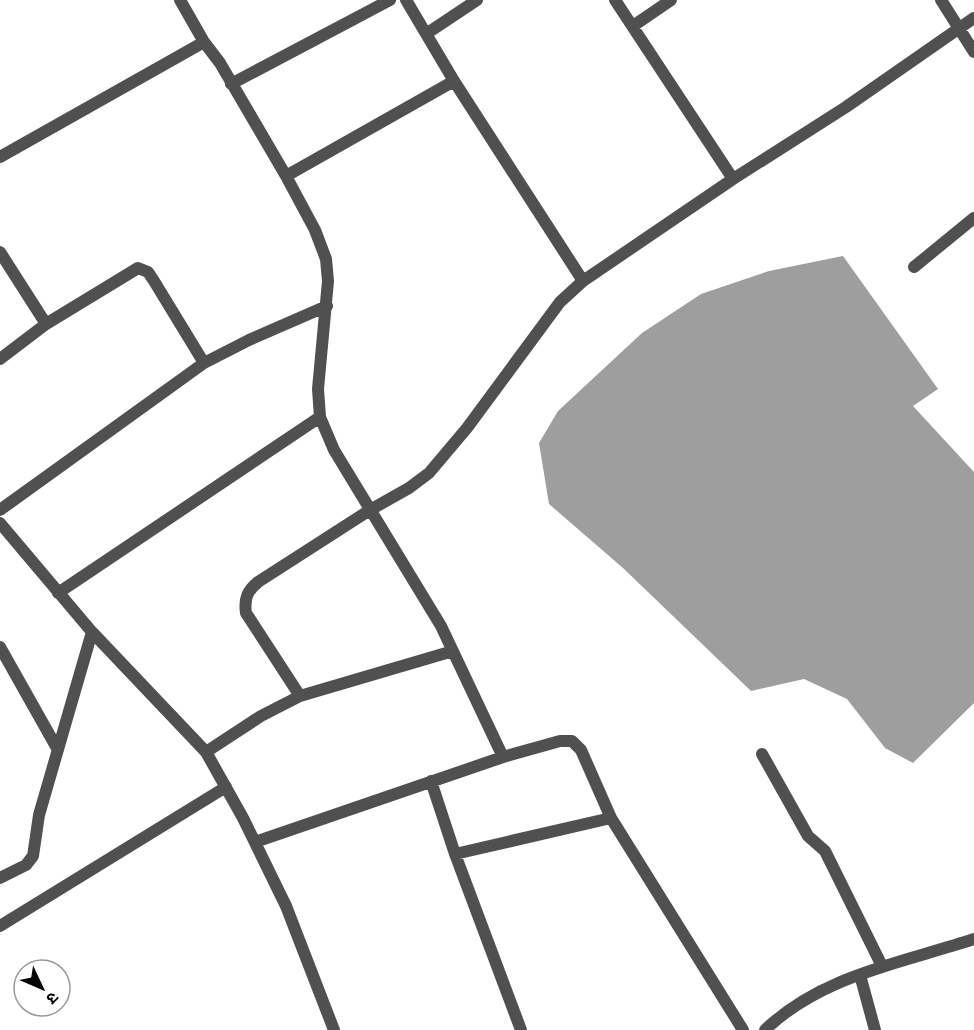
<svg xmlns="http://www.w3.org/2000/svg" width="974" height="1030" font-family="'Space Grotesk','Noto Sans Devanagari',sans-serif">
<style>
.water{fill:#9e9e9e}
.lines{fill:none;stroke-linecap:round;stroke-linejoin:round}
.minor{stroke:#505050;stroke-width:12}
.tertiary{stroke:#505050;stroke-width:12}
</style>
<rect width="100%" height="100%" fill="#fff"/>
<!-- water -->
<path class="water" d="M 843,256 L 938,389 L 913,406 L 974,472 L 974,703 L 913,763 L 885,748 L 847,699 L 804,679 L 751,691 L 623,568 L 549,504 L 539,443 L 558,411 L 642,333 L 701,294 L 769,271 Z"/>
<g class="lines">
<!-- minor -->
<path class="minor" d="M 180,0 L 204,42 L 220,63 L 286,176 L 315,230 L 326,259 L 328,281 L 318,389 L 320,417 L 334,450 L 441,626 L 503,757
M 406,0 L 454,81 L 583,281
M 615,0 L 733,179
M 941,0 L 974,52
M 633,26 L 671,0
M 426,34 L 477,0
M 231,84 L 390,0
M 0,157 L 204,42
M 286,176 L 454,81
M 0,252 L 46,324
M 914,267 L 974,218
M 0,359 L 46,324 L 138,268 L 148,272 L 154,281 L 204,363
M 0,510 L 204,363 L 249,340 L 327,306
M 0,523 L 92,632 L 206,752 L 243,818 L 286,906 L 334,1030
M 58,593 L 320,417
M 0,647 L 58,750
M 300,696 L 246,613 C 244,599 247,591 258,582 L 370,510 L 409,488 L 429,473 L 467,428 L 560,302 L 583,281 L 733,179 L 846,107 L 974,18
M 206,752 L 261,716 L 300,696 L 453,651
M 762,754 L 808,836 L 825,851 L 882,966
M 431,781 L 455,854 L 521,1030
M 255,842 L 503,757 L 560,741 L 572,741 L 581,750 L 611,818 L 743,1030
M 455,854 L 611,818
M 0,878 L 26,865 L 33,856 L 39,815 L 92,632
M 0,926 L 226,787
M 860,975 L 875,1030"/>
<!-- tertiary -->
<path class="tertiary" d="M 765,1030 C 822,975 902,963 974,939"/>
</g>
<!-- north arrow -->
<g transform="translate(42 988) rotate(134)"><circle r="28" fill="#ffffff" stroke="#999999" stroke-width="1.5"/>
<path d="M0-4.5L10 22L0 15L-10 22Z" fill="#000000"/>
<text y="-9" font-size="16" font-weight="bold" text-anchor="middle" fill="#000000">उ</text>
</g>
</svg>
